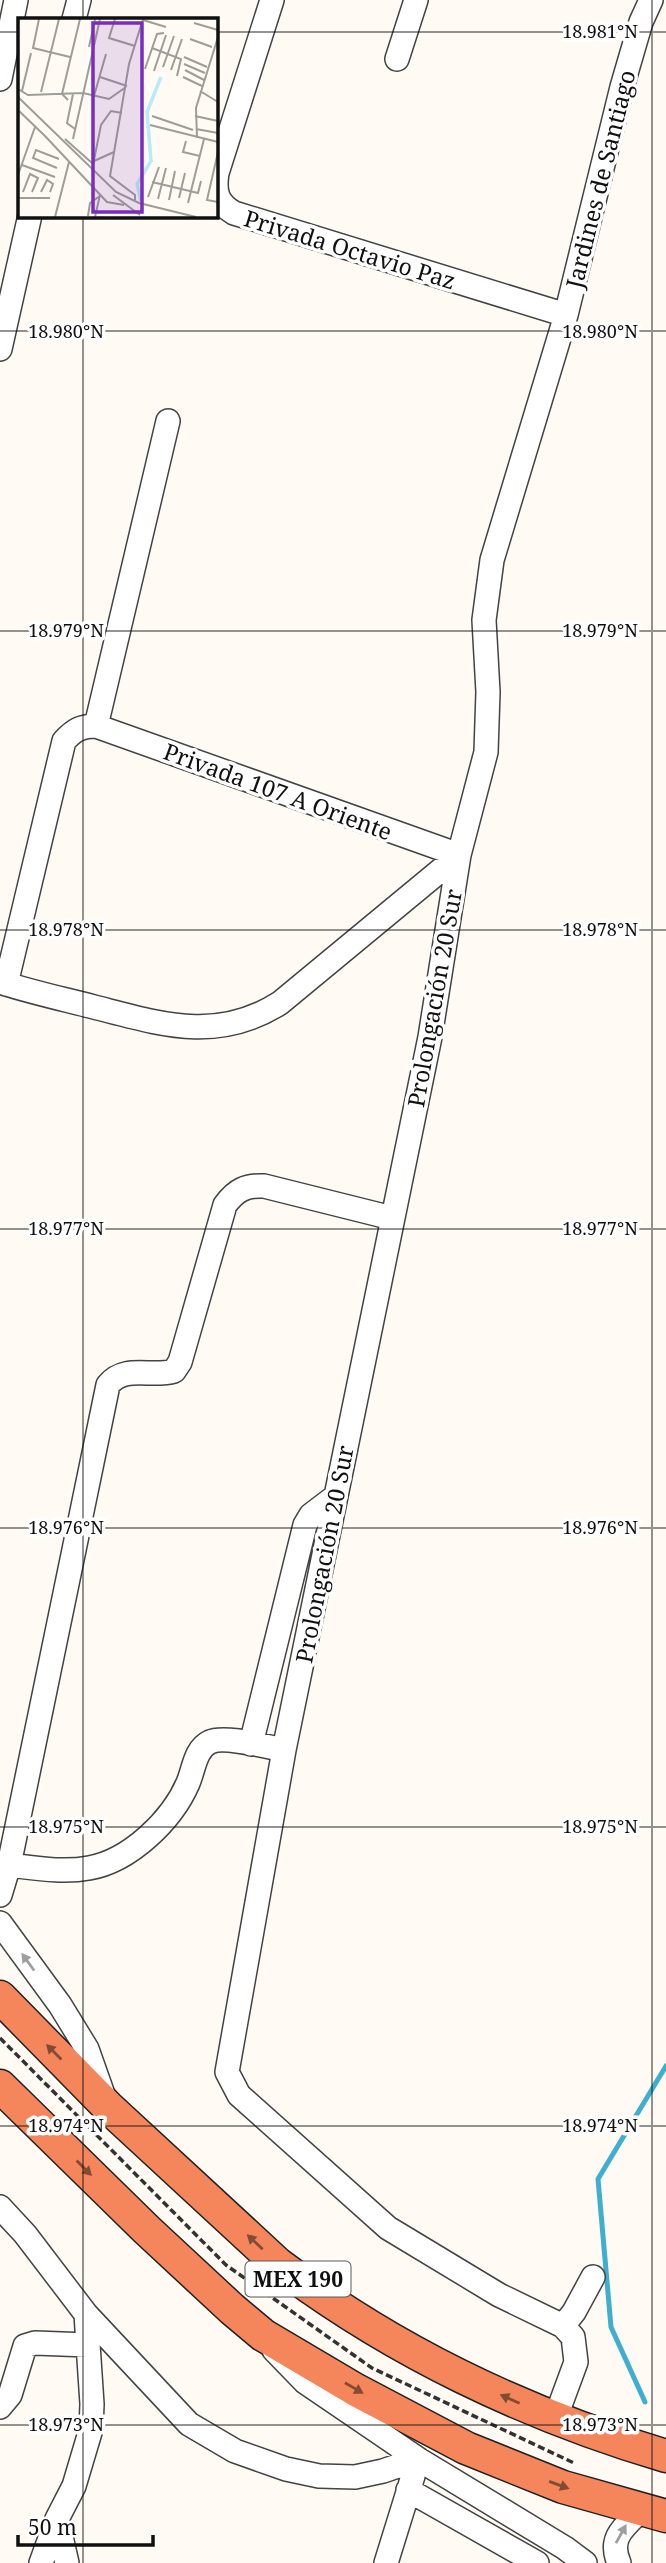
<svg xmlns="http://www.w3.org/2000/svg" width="666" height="2563" font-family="'Noto Serif',serif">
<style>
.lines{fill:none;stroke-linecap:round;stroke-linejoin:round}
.stream{stroke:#3eafcf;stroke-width:5}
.minor-casing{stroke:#434343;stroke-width:26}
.highway-casing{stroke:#212121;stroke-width:35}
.path{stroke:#323232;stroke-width:3.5;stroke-dasharray:7 3.5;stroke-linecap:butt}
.minor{stroke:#fff;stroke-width:23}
.highway{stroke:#f5865c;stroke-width:32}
.oneway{fill:#9f9f9f}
.oneway2{fill:#824b36}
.ticks{fill:none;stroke:#101010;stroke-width:2;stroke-opacity:0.45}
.labels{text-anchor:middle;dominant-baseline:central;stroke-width:7;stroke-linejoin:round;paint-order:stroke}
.shield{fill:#fff;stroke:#585858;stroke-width:2}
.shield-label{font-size:21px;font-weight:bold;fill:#101010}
.street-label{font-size:23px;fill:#101010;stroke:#fff}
.inset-river{fill:none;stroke:#b8ebf7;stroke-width:3.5}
.inset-road{fill:none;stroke:#9f9d99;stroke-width:2}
.view{fill:#7b2cbf;fill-opacity:0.15;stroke:#7b2cbf;stroke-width:3.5}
.inset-edge{fill:none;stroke:#101010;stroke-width:3.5}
.ticks-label{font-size:18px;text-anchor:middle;fill:#101010;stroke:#fff;stroke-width:7;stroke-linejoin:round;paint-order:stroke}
</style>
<rect width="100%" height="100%" fill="#fffbf4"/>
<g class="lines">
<!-- stream -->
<path class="stream" d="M 645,2402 L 611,2327 L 598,2179 L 666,2066"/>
<!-- minor casing -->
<g class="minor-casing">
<path id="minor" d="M 272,0 L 217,173 C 214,192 217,203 234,213 L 566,315
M 74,19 L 79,0
M 397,59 L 416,0
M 0,79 L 16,0
M 0,349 L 30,215
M 96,726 L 168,421
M 0,982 C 31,992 63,999 94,1007 C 161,1024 217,1043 280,1003 L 459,855
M 6,984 L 64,741 C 74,730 81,726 96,726 L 459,855
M 251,1744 L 305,1525 L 311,1515 L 336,1496
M 9,1865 C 35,1868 63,1873 89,1868 C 130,1861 172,1820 188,1783 C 194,1769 195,1749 210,1742 C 224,1735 268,1747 284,1750
M 0,1895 L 9,1865 L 108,1385 C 125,1364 151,1378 174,1371 L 180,1362 L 225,1205 C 236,1190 246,1185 264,1186 L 392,1218
M 0,1923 L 60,2005 L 87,2049 L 105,2100
M 0,2207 L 25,2234 L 86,2314 L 189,2424 L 235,2451 L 286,2469 L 319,2476 L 355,2477 L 383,2471 L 418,2459
M 563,2326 L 574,2312 L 593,2277
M 274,2350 L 305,2382 L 418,2459 L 565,2548 L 585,2563
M 0,2407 L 10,2395 L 25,2346 L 35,2343 L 88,2345
M 555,2419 L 576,2362 L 573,2337 L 563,2326 L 499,2295 L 388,2228 L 239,2095 L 227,2072 L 284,1750 L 430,1037 L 459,855 L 486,752 L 488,692 L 484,620 L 492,560 L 566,315 L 622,87 L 641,22 L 651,0
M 408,2490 L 537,2563
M 57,2519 L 67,2563
M 41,2563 L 57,2519 L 74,2486 L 91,2429 L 92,2404 L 86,2314
M 386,2563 L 413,2476
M 619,2563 C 608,2538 624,2527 641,2510"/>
</g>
<!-- highway casing -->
<g class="highway-casing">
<path id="highway" d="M 0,1997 L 108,2107 L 278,2264 C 393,2351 527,2415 666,2456
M 0,2086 L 147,2230 L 232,2309 L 263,2335 L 356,2390 L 466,2448 L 563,2487 L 666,2516"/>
</g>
<!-- path -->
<path class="path" d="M 0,2038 L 226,2265 L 372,2368 L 574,2463"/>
<!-- minor -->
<use href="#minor" class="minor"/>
<!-- highway -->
<use href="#highway" class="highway"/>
</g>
<!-- one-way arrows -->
<defs><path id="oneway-solid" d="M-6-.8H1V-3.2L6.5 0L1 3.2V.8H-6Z" transform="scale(1.75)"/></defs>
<g class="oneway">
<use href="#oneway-solid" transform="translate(28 1962) rotate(-126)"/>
<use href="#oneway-solid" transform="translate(621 2534) rotate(-61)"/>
</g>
<g class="oneway2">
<use href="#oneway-solid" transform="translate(54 2052) rotate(-135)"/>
<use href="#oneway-solid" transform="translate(84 2168) rotate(45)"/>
<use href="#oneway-solid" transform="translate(255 2242) rotate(-137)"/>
<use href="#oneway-solid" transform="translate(354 2388) rotate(30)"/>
<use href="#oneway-solid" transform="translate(510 2399) rotate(-156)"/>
<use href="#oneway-solid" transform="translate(559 2485) rotate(20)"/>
</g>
<!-- ticks -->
<path class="ticks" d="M 83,0 L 83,19M 652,0 L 652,2563M 0,32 L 19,32M 215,32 L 666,32M 83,215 L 83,2563M 0,331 L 666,331M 0,631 L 666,631M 0,930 L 666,930M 0,1229 L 666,1229M 0,1528 L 666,1528M 0,1827 L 666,1827M 0,2126 L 666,2126M 0,2425 L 666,2425"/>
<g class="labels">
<!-- shield labels -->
<rect class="shield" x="245.5" y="2261.5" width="105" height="35" rx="5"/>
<g class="shield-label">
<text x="298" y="2279">MEX 190</text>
</g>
<!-- street labels -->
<g class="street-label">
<text transform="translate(600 179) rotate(-76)">Jardines de Santiago</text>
<text transform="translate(350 249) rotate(17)">Privada Octavio Paz</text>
<text transform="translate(278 791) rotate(20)">Privada 107 A Oriente</text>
<text transform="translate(434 998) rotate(-80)">Prolongación 20 Sur</text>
<text transform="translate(324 1554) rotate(-79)">Prolongación 20 Sur</text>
</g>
</g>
<!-- overview -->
<g transform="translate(18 18)">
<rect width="200" height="200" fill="#fffbf4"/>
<path class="inset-river" d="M 123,183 L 119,166 L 133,143 L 129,94 L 143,59"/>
<path class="inset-road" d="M 21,1 L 15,30 L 52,39M 97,1 L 91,20 L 117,28M 125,2 L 148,9M 176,5 L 200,12M 172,21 L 194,29M 71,29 L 77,1M 134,30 L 163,41 L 159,58M 166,39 L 189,49M 166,46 L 187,55M 145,49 L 156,18M 127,51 L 139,16 L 146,15M 153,52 L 164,21M 167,52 L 186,62M 136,53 L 148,17M 82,59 L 109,68M 165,59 L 184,68M 0,71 L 10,77 L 65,75 L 91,81 L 108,69M 4,73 L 13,35M 182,73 L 200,84M 23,74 L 41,1M 55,76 L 49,105 L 57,111M 76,78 L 88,36M 0,79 L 98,174 L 121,185 L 178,199M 50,82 L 44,76 L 62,1M 0,92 L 27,118M 134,98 L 175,112M 177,98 L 200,103M 132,107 L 200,124M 178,111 L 200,115M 27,118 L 89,184 L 106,187M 179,120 L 178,90 L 200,19M 47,121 L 74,145M 55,121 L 82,1M 168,123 L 165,134 L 182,138M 200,134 L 189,182 L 200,184M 76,143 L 96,134M 4,147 L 37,159M 75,147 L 83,107 L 93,93 L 104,95M 39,150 L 15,140 L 18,132 L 41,141M 0,157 L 17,109M 134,164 L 180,175 L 183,163M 5,174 L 12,156 L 20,160 L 14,174M 23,174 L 29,162 L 35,166 L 32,174M 95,177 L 122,197M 130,179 L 141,149M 0,180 L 32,180M 161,180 L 167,155M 140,181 L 148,150M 117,182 L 117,177 L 92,158 L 111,46 L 125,1M 151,182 L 157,153M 170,185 L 186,121M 70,198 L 72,185 L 82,178M 37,199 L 51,144M 77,199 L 82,177"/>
<path class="view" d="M 75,5 L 124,5 L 124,194 L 75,194 Z"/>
<rect width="200" height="200" class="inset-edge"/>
</g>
<g class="ticks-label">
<text x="600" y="38">18.981°N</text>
<text x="66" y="338">18.980°N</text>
<text x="600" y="338">18.980°N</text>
<text x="66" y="637">18.979°N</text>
<text x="600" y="637">18.979°N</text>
<text x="66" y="936">18.978°N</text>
<text x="600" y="936">18.978°N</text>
<text x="66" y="1235">18.977°N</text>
<text x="600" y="1235">18.977°N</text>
<text x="66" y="1534">18.976°N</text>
<text x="600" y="1534">18.976°N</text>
<text x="66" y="1833">18.975°N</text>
<text x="600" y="1833">18.975°N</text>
<text x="66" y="2132">18.974°N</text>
<text x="600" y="2132">18.974°N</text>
<text x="66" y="2431">18.973°N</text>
<text x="600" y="2431">18.973°N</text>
</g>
<!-- scale -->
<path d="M18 2535v10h135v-10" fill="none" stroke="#101010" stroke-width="3.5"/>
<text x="28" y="2535" font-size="21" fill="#101010" stroke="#ffffff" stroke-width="5" paint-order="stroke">50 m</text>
</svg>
